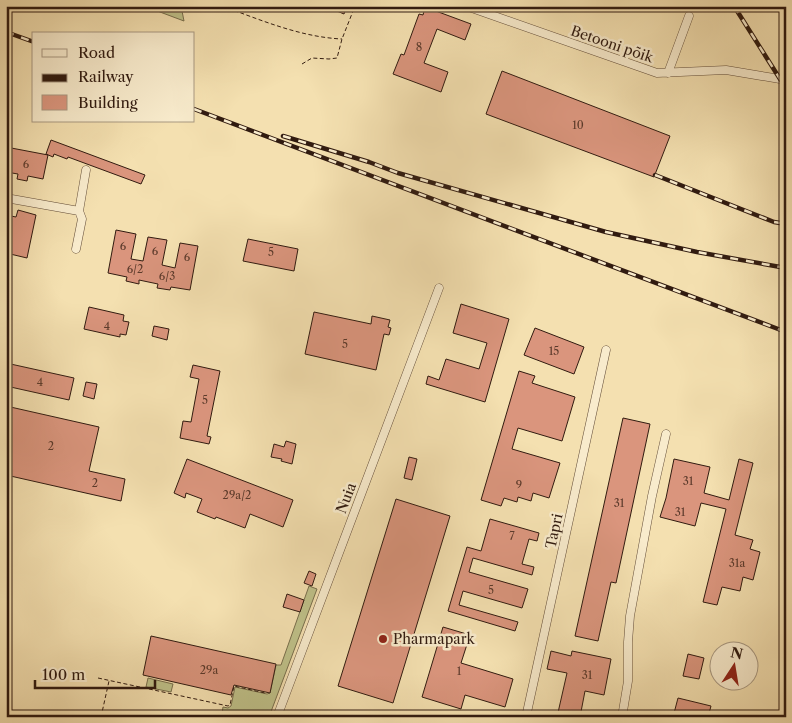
<svg xmlns="http://www.w3.org/2000/svg" width="792" height="723" font-family="'Libre Caslon Text',serif">
<style>
.green{fill:#bfc189;stroke:#786e4c}
.building{fill:#da957d;stroke:#311b10}
.lines{fill:none;stroke-linecap:round;stroke-linejoin:round}
.minor-casing{stroke:#624c38;stroke-width:9}
.path{stroke:#311b10;stroke-width:1;stroke-dasharray:4 2.5;stroke-linecap:butt}
.minor{stroke:#f8ebcc;stroke-width:8}
.rail-casing{stroke:#311b10;stroke-width:4.5}
.rail{stroke:#f8ebcc;stroke-width:2.5;stroke-dasharray:8;stroke-linecap:butt}
.poi-dot{fill:#8f2418;stroke:#f8ebcc;stroke-width:2}
.labels{text-anchor:middle;dominant-baseline:central;stroke-width:5;stroke-linejoin:round;paint-order:stroke}
.number-label{font-size:11px;fill:#5b3a2b}
.street-label{font-size:14px;fill:#311b10;stroke:#f8ebcc}
.poi-label{font-size:14px;fill:#311b10;stroke:#f8ebcc;text-anchor:start}
</style>
<rect width="100%" height="100%" fill="#f4e0b0"/>
<filter id="stains"><feTurbulence type="fractalNoise" baseFrequency=".004" numOctaves="4"/><feColorMatrix values="0 0 0 0 .2 0 0 0 0 .09 0 0 0 0 .02 0 0 0 .5 -.17"/></filter>
<radialGradient id="worn" r=".72"><stop offset=".6" stop-color="#630" stop-opacity="0"/><stop offset="1" stop-color="#630" stop-opacity=".3"/></radialGradient>
<!-- green -->
<path class="green" d="M 144,6 L 181,6 L 184,21 Z
M 309,586 L 317,589 L 269,717 L 229,717 L 222,714 L 223,707 L 228,708 L 231,706 L 235,687 L 267,694 L 270,693 L 276,665 L 281,665 Z
M 148,678 L 173,684 L 171,692 L 146,687 Z"/>
<!-- building -->
<path class="building" d="M 325,6 L 347,6 L 344,14 Z
M 425,7 L 471,24 L 465,40 L 437,29 L 424,63 L 448,72 L 441,92 L 393,74 L 401,54 L 404,55 L 419,14 L 423,15 Z
M 502,71 L 670,136 L 654,177 L 486,114 Z
M 51,140 L 145,175 L 141,184 L 68,157 L 67,159 L 54,154 L 53,157 L 46,154 Z
M 6,147 L 48,155 L 43,179 L 28,176 L 27,181 L 17,179 L 18,174 L 6,172 Z
M 18,210 L 36,215 L 27,258 L 6,253 L 6,215 L 16,217 Z
M 116,230 L 136,234 L 131,259 L 143,261 L 148,237 L 167,240 L 162,265 L 175,268 L 180,243 L 198,246 L 190,290 L 171,287 L 170,290 L 157,288 L 158,284 L 139,280 L 139,284 L 126,281 L 127,277 L 108,273 Z
M 248,239 L 298,249 L 294,271 L 243,261 Z
M 461,304 L 509,319 L 485,402 L 426,384 L 428,376 L 439,380 L 446,359 L 479,369 L 487,343 L 453,333 Z
M 89,307 L 124,315 L 123,321 L 129,322 L 126,335 L 120,334 L 120,337 L 84,329 Z
M 314,312 L 371,324 L 372,316 L 390,320 L 388,327 L 391,328 L 389,335 L 384,334 L 376,370 L 305,354 Z
M 154,326 L 169,329 L 167,340 L 152,336 Z
M 535,328 L 584,347 L 574,374 L 524,355 Z
M 6,363 L 74,378 L 69,400 L 6,386 Z
M 193,365 L 220,371 L 207,436 L 211,437 L 209,444 L 180,438 L 183,421 L 191,422 L 199,379 L 190,377 Z
M 519,371 L 535,376 L 532,383 L 575,397 L 562,441 L 518,428 L 512,449 L 560,463 L 549,498 L 533,493 L 531,501 L 518,497 L 517,502 L 504,498 L 501,506 L 481,500 Z
M 86,382 L 97,384 L 94,399 L 83,396 Z
M 6,406 L 99,427 L 89,471 L 125,479 L 121,501 L 6,475 Z
M 623,418 L 650,424 L 616,583 L 611,582 L 598,641 L 575,636 Z
M 286,441 L 296,444 L 292,464 L 281,461 L 282,459 L 271,457 L 274,444 L 284,447 Z
M 409,457 L 417,459 L 412,480 L 404,478 Z
M 187,459 L 293,500 L 283,527 L 250,514 L 245,528 L 216,517 L 215,519 L 197,512 L 202,499 L 186,493 L 185,498 L 174,493 Z
M 674,459 L 710,467 L 704,493 L 729,500 L 739,459 L 753,463 L 735,535 L 753,540 L 750,549 L 760,552 L 753,580 L 743,577 L 740,591 L 722,587 L 717,605 L 703,602 L 726,509 L 701,503 L 695,526 L 660,517 L 666,498 Z
M 396,499 L 450,516 L 393,703 L 338,686 Z
M 490,519 L 539,533 L 537,541 L 529,539 L 522,564 L 534,567 L 532,575 L 473,558 L 469,572 L 528,589 L 522,608 L 463,591 L 459,605 L 518,622 L 515,631 L 448,611 L 467,547 L 481,551 Z
M 309,571 L 316,574 L 312,586 L 304,583 Z
M 287,594 L 304,600 L 300,612 L 283,607 Z
M 443,627 L 470,635 L 461,663 L 513,679 L 505,707 L 465,695 L 461,709 L 422,697 Z
M 151,636 L 276,664 L 270,693 L 234,685 L 231,695 L 143,675 Z
M 551,651 L 571,656 L 572,651 L 611,659 L 604,695 L 585,691 L 580,717 L 557,717 L 567,673 L 547,669 Z
M 688,654 L 704,658 L 699,679 L 683,676 Z
M 678,698 L 711,706 L 708,717 L 673,717 Z"/>
<g class="lines">
<!-- minor casing -->
<g class="minor-casing">
<path id="minor" d="M 466,6 L 657,73 L 726,70 L 780,79 L 786,79
M 668,73 L 689,16
M 6,198 L 79,211 L 86,170
M 76,249 L 82,219 L 79,211
M 277,717 L 439,288
M 526,717 L 606,350
M 622,717 L 628,681 L 628,642 L 630,616 L 652,496 L 666,434"/>
</g>
<!-- path -->
<path class="path" d="M 222,6 C 261,20 300,37 342,39
M 302,64 L 312,58 L 329,59 L 337,58 L 342,39 L 355,6
M 98,678 L 228,706 L 230,705 L 234,686 L 265,693
M 101,717 L 109,681"/>
<!-- minor -->
<use href="#minor" class="minor"/>
<!-- rail casing -->
<g class="rail-casing">
<path id="rail" d="M 734,6 L 780,79 L 786,86
M 6,32 L 34,42
M 194,109 L 786,332
M 283,136 L 369,162 L 398,173 L 606,232 L 697,252 L 786,268
M 655,175 L 774,222 L 786,224"/>
</g>
<!-- rail -->
<use href="#rail" class="rail"/>
</g>
<!-- markers -->
<circle class="poi-dot" cx="383" cy="639" r="5"/>
<g class="labels">
<!-- number labels -->
<g class="number-label">
<text x="419" y="47">8</text>
<text x="578" y="125">10</text>
<text x="26" y="164">6</text>
<text x="123" y="246">6</text>
<text x="155" y="251">6</text>
<text x="271" y="252">5</text>
<text x="187" y="257">6</text>
<text x="135" y="269">6/2</text>
<text x="167" y="276">6/3</text>
<text x="107" y="326">4</text>
<text x="345" y="344">5</text>
<text x="554" y="351">15</text>
<text x="40" y="382">4</text>
<text x="205" y="400">5</text>
<text x="51" y="446">2</text>
<text x="688" y="481">31</text>
<text x="95" y="483">2</text>
<text x="519" y="485">9</text>
<text x="237" y="495">29a/2</text>
<text x="619" y="503">31</text>
<text x="680" y="512">31</text>
<text x="512" y="536">7</text>
<text x="737" y="563">31a</text>
<text x="491" y="590">5</text>
<text x="209" y="670">29a</text>
<text x="459" y="671">1</text>
<text x="587" y="675">31</text>
</g>
<!-- street labels -->
<g class="street-label">
<text transform="translate(612 44) rotate(19)">Betooni põik</text>
<text transform="translate(346 498) rotate(-69)">Nuia</text>
<text transform="translate(554 531) rotate(-78)">Tapri</text>
</g>
<!-- poi labels -->
<g class="poi-label">
<text x="393" y="639">Pharmapark</text>
</g>
</g>
<!-- margin -->
<rect width="792" height="723" fill="none" stroke="#f4e0b0" stroke-width="25"/>
<rect x="8" y="8" width="777" height="708" fill="none" stroke="#311b10" stroke-width="2.5"/>
<rect x="12" y="12" width="767" height="698" fill="none" stroke="#311b10"/>
<!-- legend -->
<rect x="32" y="32" width="162" height="90" fill="#f8ebcc" stroke="#a89881"/>
<rect x="42" y="49" width="25" height="8" fill="#f8ebcc" stroke="#a89881"/>
<text x="78" y="58" font-size="15" fill="#311b10">Road</text>
<rect x="42" y="74" width="25" height="8" fill="#311b10" stroke="#a89881"/>
<text x="78" y="82" font-size="15" fill="#311b10">Railway</text>
<rect x="42" y="95" width="25" height="15" fill="#da957d" stroke="#a89881"/>
<text x="78" y="108" font-size="15" fill="#311b10">Building</text>
<!-- north arrow -->
<g transform="translate(734 666) rotate(12)"><circle r="24" fill="#f8ebcc" stroke="#a89881"/>
<path d="M0-4L9 19L0 12L-9 19Z" fill="#8f2418"/>
<text y="-8" font-size="14" font-weight="bold" text-anchor="middle" fill="#311b10">N</text>
</g>
<!-- scale -->
<path d="M35 680v8h120v-8" fill="none" stroke="#311b10" stroke-width="2.5"/>
<text x="42" y="680" font-size="15" fill="#311b10" stroke="#f8ebcc" stroke-width="4" paint-order="stroke">100 m</text>
<rect width="100%" height="100%" filter="url(#stains)"/>
<rect width="100%" height="100%" fill="url(#worn)"/>
</svg>
